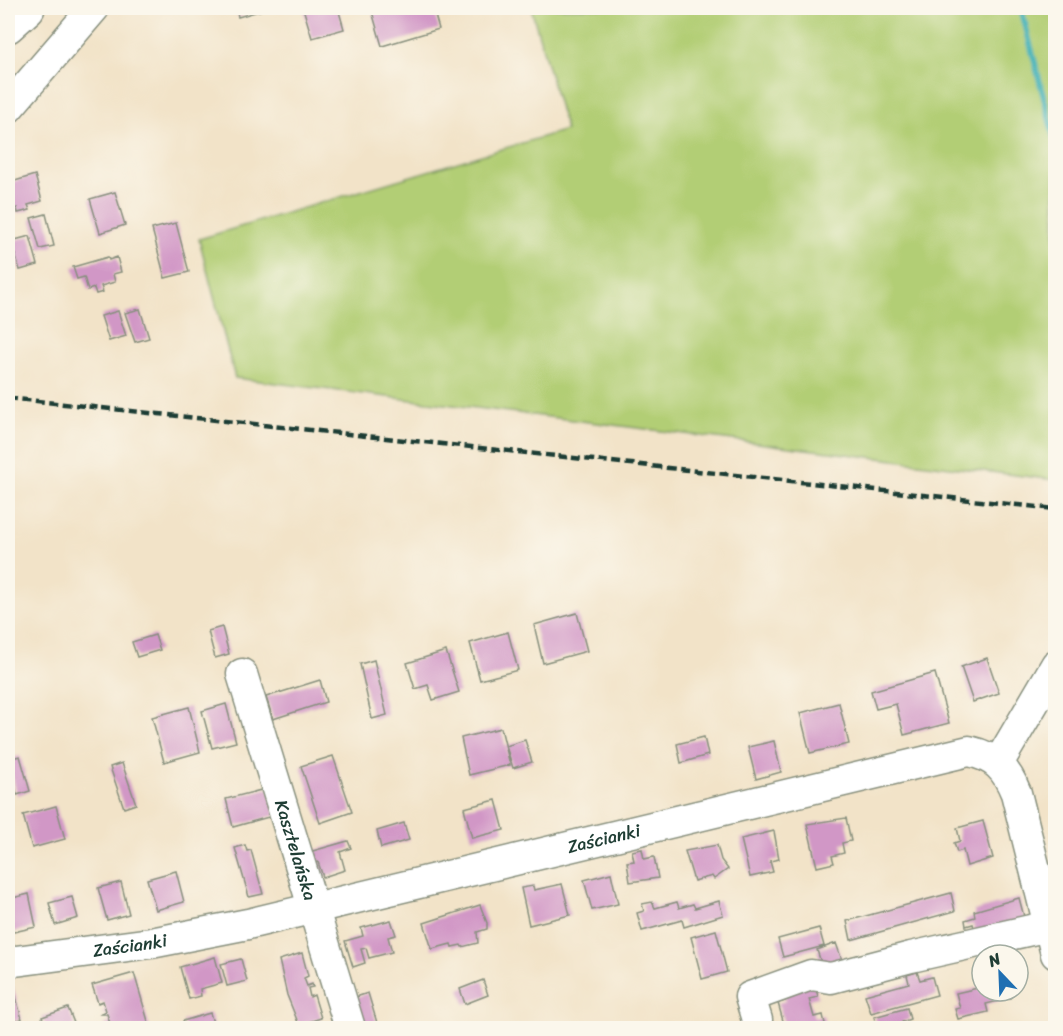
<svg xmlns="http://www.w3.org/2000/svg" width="1063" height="1036" font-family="Sriracha,sans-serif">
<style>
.green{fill:#b2ce74;stroke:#688654;stroke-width:1.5}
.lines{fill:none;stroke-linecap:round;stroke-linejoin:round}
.stream{stroke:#3fb0b6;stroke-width:6}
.building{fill:#d197c6}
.minor-casing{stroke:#88907e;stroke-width:33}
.major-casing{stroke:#88907e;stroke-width:36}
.minor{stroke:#fff;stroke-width:30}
.major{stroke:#fff;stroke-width:33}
.rail{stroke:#1f3d34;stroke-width:4.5;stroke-dasharray:9 4.5;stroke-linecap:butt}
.labels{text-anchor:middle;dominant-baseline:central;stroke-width:4.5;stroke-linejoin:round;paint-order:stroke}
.street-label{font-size:18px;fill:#1f3d34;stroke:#fbf7ec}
</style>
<rect width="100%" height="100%" fill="#fbf7ec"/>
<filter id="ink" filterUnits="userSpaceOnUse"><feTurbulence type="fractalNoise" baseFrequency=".0167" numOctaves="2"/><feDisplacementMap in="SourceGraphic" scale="12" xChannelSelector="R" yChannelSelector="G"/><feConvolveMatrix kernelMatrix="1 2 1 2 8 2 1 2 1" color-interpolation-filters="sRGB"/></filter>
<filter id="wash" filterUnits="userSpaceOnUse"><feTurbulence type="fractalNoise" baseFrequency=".008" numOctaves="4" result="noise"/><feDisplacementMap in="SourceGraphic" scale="24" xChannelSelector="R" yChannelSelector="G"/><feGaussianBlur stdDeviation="1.35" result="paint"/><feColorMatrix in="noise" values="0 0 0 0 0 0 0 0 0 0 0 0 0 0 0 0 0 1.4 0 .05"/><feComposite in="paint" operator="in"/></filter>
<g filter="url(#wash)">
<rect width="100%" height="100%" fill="#f2e3c8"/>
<!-- green -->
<path class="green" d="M 531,8 L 1055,8 L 1055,480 L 235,378 L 199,239 L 566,130 Z"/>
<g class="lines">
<!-- stream -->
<path class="stream" d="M 1021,8 L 1056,145"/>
</g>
<g id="blocks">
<!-- building -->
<path class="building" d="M 236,8 L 269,8 L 238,17 Z
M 303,8 L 338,8 L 344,29 L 312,38 Z
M 371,8 L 433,8 L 439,29 L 382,46 Z
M 35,175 L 42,201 L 28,205 L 30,210 L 18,213 L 17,208 L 8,211 L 8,183 Z
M 115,192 L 125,225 L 100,233 L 90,199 Z
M 46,214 L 54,246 L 40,249 L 31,218 Z
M 176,223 L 189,272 L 165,278 L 152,229 Z
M 30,236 L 38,265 L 20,270 L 11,241 Z
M 108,257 L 109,260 L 117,257 L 121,272 L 113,274 L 115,282 L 101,286 L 103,292 L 96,294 L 94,288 L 88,290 L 84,277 L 77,279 L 73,267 Z
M 140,309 L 149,338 L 135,342 L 125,313 Z
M 118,311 L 126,336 L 109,341 L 101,316 Z
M 577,613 L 587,651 L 543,663 L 534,625 Z
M 222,627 L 229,654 L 215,658 L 208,631 Z
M 508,632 L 518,670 L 480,680 L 470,643 Z
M 155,635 L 160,650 L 137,657 L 132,642 Z
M 446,651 L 459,692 L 433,700 L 428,685 L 415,689 L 407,663 Z
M 987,658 L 999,693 L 973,702 L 961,667 Z
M 374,660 L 387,715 L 372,719 L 360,664 Z
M 935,673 L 949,723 L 904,735 L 896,704 L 876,709 L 871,691 Z
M 320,680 L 326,702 L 273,719 L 266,697 Z
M 839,703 L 849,744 L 810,753 L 800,713 Z
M 226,704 L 236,742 L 212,748 L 202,711 Z
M 189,707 L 200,752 L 164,762 L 152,717 Z
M 501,728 L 510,765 L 469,775 L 461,738 Z
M 704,737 L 708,755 L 681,763 L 677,744 Z
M 525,740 L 532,762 L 513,768 L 506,746 Z
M 774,741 L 781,772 L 756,779 L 748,747 Z
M 20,756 L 30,791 L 17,795 L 8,759 Z
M 333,756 L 352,812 L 320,823 L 301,766 Z
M 122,763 L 136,804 L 124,808 L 110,767 Z
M 269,788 L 276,815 L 233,827 L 226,799 Z
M 496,800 L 504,830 L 472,838 L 464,808 Z
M 56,806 L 65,839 L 32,848 L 23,815 Z
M 846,818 L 851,841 L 842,843 L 844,853 L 832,856 L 834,863 L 817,867 L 807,824 Z
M 983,821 L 993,858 L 967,866 L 963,850 L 957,852 L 954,843 L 960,841 L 957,828 Z
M 404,823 L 409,840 L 381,848 L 377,831 Z
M 774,831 L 779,859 L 770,861 L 773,872 L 750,877 L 741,839 Z
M 348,841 L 351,848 L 340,852 L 345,870 L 323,877 L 318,862 L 312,864 L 309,852 Z
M 245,845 L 247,851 L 251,850 L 263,894 L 249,897 L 235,848 Z
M 717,845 L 721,860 L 728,869 L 714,879 L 712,876 L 694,881 L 685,851 Z
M 642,849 L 644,859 L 654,857 L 658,878 L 630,882 L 627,862 L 634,861 L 632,851 Z
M 176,871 L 184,902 L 156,910 L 147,879 Z
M 611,873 L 618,904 L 592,910 L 584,880 Z
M 121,882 L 129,914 L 107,920 L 98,888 Z
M 562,884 L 570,915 L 529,925 L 521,888 L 533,886 L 534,890 Z
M 951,893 L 955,911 L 851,940 L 847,921 Z
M 29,894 L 36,927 L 9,933 L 8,899 Z
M 72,897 L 78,918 L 55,925 L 49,903 Z
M 1019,898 L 1026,924 L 977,938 L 973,924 L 966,926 L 965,920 L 975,917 L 974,911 Z
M 719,901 L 723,915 L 684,927 L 682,920 L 642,931 L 637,913 L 644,911 L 642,904 L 652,902 L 655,908 L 677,902 L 679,908 L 693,904 L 695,908 Z
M 480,905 L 487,923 L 487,929 L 477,932 L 478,943 L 462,947 L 461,945 L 452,947 L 451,944 L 432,949 L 424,923 Z
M 391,920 L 396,935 L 388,937 L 392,952 L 369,958 L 366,948 L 361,949 L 365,963 L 353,967 L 345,941 L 363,936 L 361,928 Z
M 819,928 L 824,946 L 783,957 L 778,939 Z
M 716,930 L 727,972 L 702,979 L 691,937 Z
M 836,943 L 844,966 L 824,972 L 817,950 Z
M 302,953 L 308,976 L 304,978 L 307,986 L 312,984 L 313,987 L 308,988 L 310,997 L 314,995 L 321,1018 L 299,1025 L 287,995 L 279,960 Z
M 215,957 L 222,983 L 200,989 L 201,996 L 189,999 L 180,967 Z
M 241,959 L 247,981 L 227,986 L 221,964 Z
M 917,972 L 920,980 L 932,977 L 937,995 L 871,1013 L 865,995 L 909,983 L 907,975 Z
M 134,973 L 150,1028 L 105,1028 L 104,1025 L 110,1023 L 107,1014 L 101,1014 L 106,1011 L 103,1001 L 98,1003 L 92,985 Z
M 11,979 L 22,1019 L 8,1023 L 8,980 Z
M 483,980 L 488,995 L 465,1004 L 460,989 Z
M 814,980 L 818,997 L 809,999 L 814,1017 L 823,1015 L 826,1028 L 785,1028 L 778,1003 L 785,1001 L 782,989 Z
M 982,987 L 982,991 L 1009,991 L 1011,998 L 986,1004 L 988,1012 L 958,1019 L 955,1009 L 960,1008 L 956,993 Z
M 368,993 L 378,1026 L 363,1028 L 353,998 Z
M 68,1008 L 76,1028 L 46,1028 L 42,1017 Z
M 907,1008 L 910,1019 L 902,1022 L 903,1028 L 877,1028 L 874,1017 Z
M 210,1013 L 214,1026 L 208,1028 L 185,1028 L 183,1021 Z"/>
</g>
</g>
<g filter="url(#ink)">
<use href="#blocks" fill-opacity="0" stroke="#88907e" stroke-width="1.5"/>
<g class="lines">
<!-- minor casing -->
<g class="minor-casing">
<g id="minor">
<path d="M 8,108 L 94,8"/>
<path id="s1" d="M 242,674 L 350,1028"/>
<path d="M 999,762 L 1056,665"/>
<path id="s2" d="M 8,962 L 151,943 L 248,924 L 969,751 C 995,757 1006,768 1016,793 L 1056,954"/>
<path d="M 757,1020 L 750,997 L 811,975 L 831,978 L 911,957 L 1049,926"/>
</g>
</g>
<!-- major casing -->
<g class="major-casing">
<path id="major" d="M 8,26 L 28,8"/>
</g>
<!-- minor -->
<use href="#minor" class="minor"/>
<!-- major -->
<use href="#major" class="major"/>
<!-- rail -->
<path class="rail" d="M 8,398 L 1056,509"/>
</g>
</g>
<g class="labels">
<!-- street labels -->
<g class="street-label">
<text stroke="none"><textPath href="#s2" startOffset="609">Zaścianki</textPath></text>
<text stroke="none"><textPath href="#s1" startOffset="184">Kasztelańska</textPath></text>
<text stroke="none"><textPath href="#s2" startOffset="123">Zaścianki</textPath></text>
</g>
</g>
<!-- margin -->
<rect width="1063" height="1036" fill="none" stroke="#fbf7ec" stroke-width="30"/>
<!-- north arrow -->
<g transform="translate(1000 973) rotate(337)"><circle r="28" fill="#fbf7ec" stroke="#a3ada2" stroke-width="1.5"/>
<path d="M0-4.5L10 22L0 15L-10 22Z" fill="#1f6fb2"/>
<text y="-9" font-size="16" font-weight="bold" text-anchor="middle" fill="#1f3d34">N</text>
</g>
</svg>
